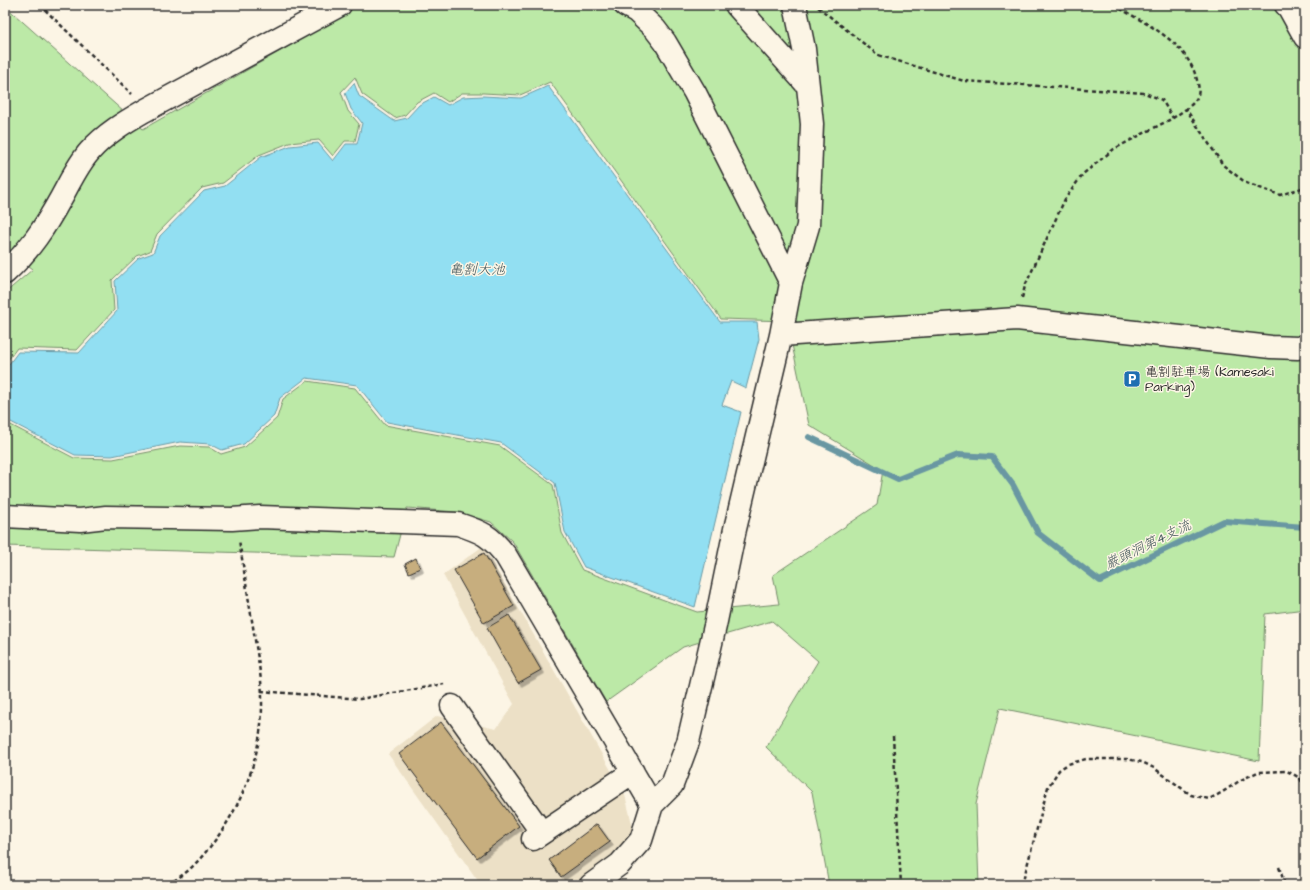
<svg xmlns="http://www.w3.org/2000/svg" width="1310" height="890" font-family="'Architects Daughter','Klee One',sans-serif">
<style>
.built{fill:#ece0c6}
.green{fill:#bce9a7;stroke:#748a69}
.water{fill:#92dff2;stroke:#6997a2}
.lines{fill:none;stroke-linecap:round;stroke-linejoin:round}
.stream{stroke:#6997a2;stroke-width:6}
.building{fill:#c7ae7e;stroke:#2b2b2b;filter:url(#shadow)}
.minor-casing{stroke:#2b2b2b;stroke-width:25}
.path{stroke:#2b2b2b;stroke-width:2.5;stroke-dasharray:4 3;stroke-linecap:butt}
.minor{stroke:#fcf5e5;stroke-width:22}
.labels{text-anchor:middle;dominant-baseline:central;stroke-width:3;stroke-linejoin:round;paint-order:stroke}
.poi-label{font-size:13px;fill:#2b2b2b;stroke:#fcf5e5;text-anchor:start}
.water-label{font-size:14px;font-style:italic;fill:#45585d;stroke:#fcf5e5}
</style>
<defs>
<filter id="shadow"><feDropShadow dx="3.5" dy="3.5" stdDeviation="0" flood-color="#0004"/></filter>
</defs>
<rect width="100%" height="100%" fill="#fcf5e5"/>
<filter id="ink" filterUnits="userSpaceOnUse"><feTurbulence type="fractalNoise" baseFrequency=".025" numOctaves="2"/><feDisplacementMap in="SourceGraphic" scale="8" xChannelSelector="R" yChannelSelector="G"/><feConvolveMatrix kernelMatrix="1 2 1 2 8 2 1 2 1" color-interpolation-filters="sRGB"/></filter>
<g filter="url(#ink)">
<!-- built -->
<path class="built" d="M 483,546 L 625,795 L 635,836 L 613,859 L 576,885 L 481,885 L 388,754 L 437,716 L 496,729 L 514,704 L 443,575 Z"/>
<!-- green -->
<path class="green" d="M 337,5 L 1305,5 L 1305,609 L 1265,614 L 1259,761 L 1000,708 L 976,804 L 979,885 L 829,885 L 812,792 L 766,747 L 818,661 L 772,621 L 683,647 L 606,702 L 513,542 L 491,522 L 456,512 L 407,508 L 394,557 L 5,546 L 5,422 L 74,458 L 113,459 L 180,446 L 209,447 L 221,454 L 245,447 L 277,418 L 283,399 L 307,381 L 355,388 L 385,425 L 500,446 L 553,485 L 562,533 L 582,570 L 697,612 L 779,604 L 773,575 L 877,505 L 883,470 L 809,425 L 787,321 L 721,319 L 550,82 L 520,95 L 483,93 L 462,93 L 448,102 L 434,93 L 417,102 L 405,115 L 395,118 L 362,94 L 355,77 L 341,92 L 348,111 L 359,124 L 355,141 L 345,141 L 333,156 L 319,140 L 289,143 L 259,155 L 223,183 L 202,188 L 157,234 L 150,251 L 137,256 L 112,280 L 114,310 L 77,350 L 17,348 L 5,364 L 5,293 L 33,269 L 5,248 L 5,6 L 143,129 L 344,15 Z"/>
<!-- water -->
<path class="water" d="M 354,83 L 359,96 L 394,121 L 407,118 L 419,105 L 434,97 L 448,105 L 463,97 L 483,96 L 521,98 L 548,86 L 720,322 L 757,322 L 759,339 L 746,388 L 731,381 L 722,405 L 741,412 L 695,607 L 584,567 L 565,532 L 555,483 L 501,443 L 387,422 L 357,385 L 306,378 L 280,398 L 274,416 L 244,444 L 222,450 L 210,444 L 180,442 L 112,456 L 75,455 L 5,419 L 5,368 L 6,368 L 18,352 L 79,353 L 117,311 L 115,281 L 139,258 L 153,253 L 160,236 L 204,191 L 225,186 L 261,157 L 290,146 L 318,143 L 333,161 L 346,144 L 357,144 L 362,123 L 351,109 L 345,93 Z"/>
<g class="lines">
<!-- stream -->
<path class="stream" d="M 1300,5 L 1305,12
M 809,437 L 898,479 L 958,455 L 992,457 L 1013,485 L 1038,533 L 1100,581 L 1224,521 L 1305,527"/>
</g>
<!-- building -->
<path class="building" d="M 484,553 L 514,606 L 484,623 L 454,570 Z
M 416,558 L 420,568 L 409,573 L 405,564 Z
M 509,615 L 541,670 L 518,683 L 487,628 Z
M 441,722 L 519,826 L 477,858 L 399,754 Z
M 597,824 L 610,842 L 561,877 L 549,860 Z"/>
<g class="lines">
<!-- minor casing -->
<g class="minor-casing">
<path id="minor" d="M 625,5 L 636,11 L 655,29 L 665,42 L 695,93 L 791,283
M 795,5 L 804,49 L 808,86
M 1286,5 L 1289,8 L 1305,37
M 5,273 C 30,250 45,227 61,198 C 70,182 78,164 90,151 C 105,134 125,122 144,111 L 340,5
M 781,335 L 1017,319 L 1271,347 L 1298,348 L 1305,346
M 5,516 L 80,520 L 106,517 L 232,519 L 260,517 L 458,524 C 482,532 490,535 506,556 L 652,805
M 452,706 L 542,833
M 533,839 L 633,772
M 591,885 L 620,864 L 641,840 L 652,805 L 672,785 L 688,742 L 715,626 L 735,529 L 781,335 L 791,283 L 808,226 L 812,124 L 808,86 L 736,5"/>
</g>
<!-- path -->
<path class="path" d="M 40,5 L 132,94
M 1114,5 C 1146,24 1187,41 1197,80 C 1201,94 1198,100 1186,109
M 818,7 L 878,55 L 964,81 L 1145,93 L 1162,100 L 1173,118
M 1022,298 L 1025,286 L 1065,199 L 1083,174 L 1114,149 L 1173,118 L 1186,109 L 1223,165 L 1246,183 L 1280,195 L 1305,187
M 261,691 L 360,699 L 444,684
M 893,736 L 901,885
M 1279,867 L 1285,885
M 168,885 C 175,880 183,875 190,869 C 235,825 263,763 262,700 C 262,677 257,655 254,633 C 249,602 244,571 239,540
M 1022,885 L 1048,787 L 1059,770 L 1068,764 L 1086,759 L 1126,759 L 1142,762 L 1154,768 L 1191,795 L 1209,799 L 1221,793 L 1241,780 L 1258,772 L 1287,771 L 1300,778 L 1305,790 L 1301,818 L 1305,823"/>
<!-- minor -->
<use href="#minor" class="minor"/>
</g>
</g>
<!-- icons -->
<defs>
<g id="parking-square" transform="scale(0.9)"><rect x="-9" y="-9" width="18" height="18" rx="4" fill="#1f6fb2" stroke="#fcf5e5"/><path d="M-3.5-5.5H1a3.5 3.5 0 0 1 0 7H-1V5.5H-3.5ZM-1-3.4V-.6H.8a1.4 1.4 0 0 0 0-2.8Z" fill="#fff"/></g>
</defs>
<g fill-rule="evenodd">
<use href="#parking-square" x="1132" y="379"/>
</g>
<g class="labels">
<!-- poi labels -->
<g class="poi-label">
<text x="1145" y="372">亀割駐車場 (Kamesaki<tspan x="1145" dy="15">Parking)</tspan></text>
</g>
<!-- water labels -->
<g class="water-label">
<text x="477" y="270">亀割大池</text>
<text transform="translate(1148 545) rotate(-26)">巌頭洞第4支流</text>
</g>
</g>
<!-- margin -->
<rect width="1310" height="890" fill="none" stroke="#fcf5e5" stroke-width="20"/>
<rect x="10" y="10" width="1290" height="870" fill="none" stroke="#2b2b2b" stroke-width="1.5" filter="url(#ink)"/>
</svg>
